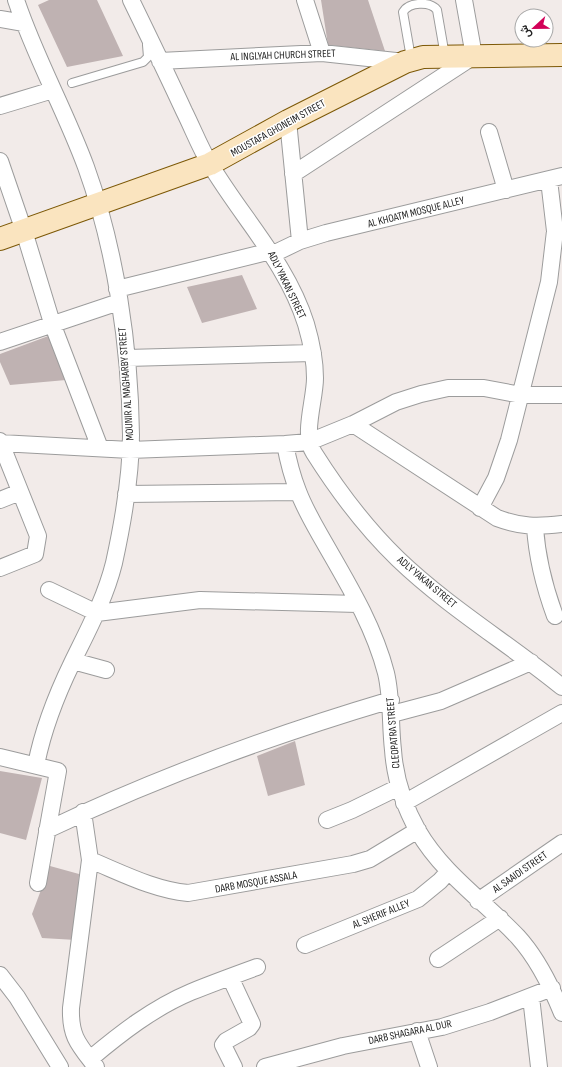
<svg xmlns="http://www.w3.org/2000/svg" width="562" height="1067" font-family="'Sofia Sans Condensed',Vazirmatn,sans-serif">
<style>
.building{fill:#bfb2b2}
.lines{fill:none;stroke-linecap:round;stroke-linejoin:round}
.lane-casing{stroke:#9c9c9c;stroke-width:10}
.street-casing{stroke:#9c9c9c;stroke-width:18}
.secondary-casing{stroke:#7c5806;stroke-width:24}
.lane{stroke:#fff;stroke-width:8}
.street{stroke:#fff;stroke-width:16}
.secondary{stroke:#fae4bf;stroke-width:22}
.labels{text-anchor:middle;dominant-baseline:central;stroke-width:3;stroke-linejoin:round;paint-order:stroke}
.street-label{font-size:11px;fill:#222;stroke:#fff}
</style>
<rect width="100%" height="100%" fill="#f2ebe9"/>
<!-- building -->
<path class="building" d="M 49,0 L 97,0 L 123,56 L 67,67 L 38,5 Z
M 321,0 L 368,0 L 385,51 L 328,45 Z
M 242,275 L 257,309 L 202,323 L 187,287 Z
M 51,335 L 66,380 L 10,385 L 0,362 L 0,354 Z
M 295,741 L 305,785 L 268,796 L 257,756 Z
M 0,771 L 42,778 L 26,840 L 0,833 Z
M 50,866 L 79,874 L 76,940 L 42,938 L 32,914 Z"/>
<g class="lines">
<!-- lane casing -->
<g class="lane-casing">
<path id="lane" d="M 411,58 L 403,12 C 409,2 430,1 437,10 L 445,56
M 72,83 L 143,62 L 148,57 L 147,45"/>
</g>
<!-- street casing -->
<g class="street-casing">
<path id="street" d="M 16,0 C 35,57 65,110 86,167 C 116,250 130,348 131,435 C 131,478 123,522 114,563 C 105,599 88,630 72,663 C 56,696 43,729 36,765
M 131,0 C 149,37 167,74 184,111 C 193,129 200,148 210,164 C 242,218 287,263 306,324 C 311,341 315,360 315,378 C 315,400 302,435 314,453 C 338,491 366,528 398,559 C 448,607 508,643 562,687
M 305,0 L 322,53
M 0,19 L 24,23
M 160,61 L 322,53 L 405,62
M 0,106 L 53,90
M 288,121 L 300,241
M 489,132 L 506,190
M 0,161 L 24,231 L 52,323 L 100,448
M 293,174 L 474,56 L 464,0
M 273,254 L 300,241 L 326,233 L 562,176
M 117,289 L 271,251
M 0,342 L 119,302
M 127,358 L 313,353
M 353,424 L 497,518 C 521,527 537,527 562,524
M 0,441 L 38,536 L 35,554 L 0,568
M 0,443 L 130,450 L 285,444 L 309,442 L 353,424 L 396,402 L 421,394 L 448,388 L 484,388 L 521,395 L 562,395
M 285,444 C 288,460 292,476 298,491 C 304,507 312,521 320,535 C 345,579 373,623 386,673 C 392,698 390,724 393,750 C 395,779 404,806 418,831 C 443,874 484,901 518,937 C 538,959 551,986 562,1013
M 126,494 L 298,492
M 0,500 L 20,492
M 480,508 L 496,478 L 509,440 L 549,282 L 555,231 L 549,180
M 535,527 C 537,558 544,586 555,616
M 49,590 L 97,613 L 200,600 L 358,604
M 73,661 L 106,670
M 392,714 L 441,701 L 531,662
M 0,757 L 58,771 L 38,883
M 404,803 L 562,713
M 83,812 L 90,860 L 71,1008 C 70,1037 79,1045 96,1067
M 327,820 L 352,810 L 399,787
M 47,830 C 158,777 273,735 391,700
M 90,860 C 122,873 154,890 188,893 L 353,864 L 370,859 L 418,830
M 478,901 L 562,843
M 305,945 L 418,899 L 440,881 L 448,872
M 438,959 L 500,918
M 0,975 L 17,997 L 60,1067
M 230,977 L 252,1024 L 249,1028 L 226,1041 L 223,1045 L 234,1067
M 531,997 L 539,1067
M 417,1031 L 429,1067
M 90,1059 C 121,1033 153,1008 191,992 C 213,983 235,975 257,967
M 265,1067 L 343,1046 L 442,1027 L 490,1012 L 552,988"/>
</g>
<!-- secondary casing -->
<g class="secondary-casing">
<path id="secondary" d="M 0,239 L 210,164 L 288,121 L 405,62 L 423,57 L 562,55"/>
</g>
<!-- lane -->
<use href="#lane" class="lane"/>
<!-- street -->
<use href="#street" class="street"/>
<!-- secondary -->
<use href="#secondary" class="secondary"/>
</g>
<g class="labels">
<!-- street labels -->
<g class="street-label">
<text transform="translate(283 55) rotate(-2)">AL INGLYAH CHURCH STREET</text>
<text transform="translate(278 128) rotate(-29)">MOUSTAFA GHONEIM STREET</text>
<text transform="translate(416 212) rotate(-14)">AL KHOATM MOSQUE ALLEY</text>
<text transform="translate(287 285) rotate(64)">ADLY YAKAN STREET</text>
<text transform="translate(126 384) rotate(-94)">MOUNIR AL MAGHARBY STREET</text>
<text transform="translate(427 582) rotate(40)">ADLY YAKAN STREET</text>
<text transform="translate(393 733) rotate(-95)">CLEOPATRA STREET</text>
<text transform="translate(520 872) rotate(-35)">AL SAAIDI STREET</text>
<text transform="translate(256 882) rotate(-10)">DARB MOSQUE ASSALA</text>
<text transform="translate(381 914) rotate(-22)">AL SHERIF ALLEY</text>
<text transform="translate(410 1032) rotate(-12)">DARB SHAGARA AL DUR</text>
</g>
</g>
<!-- north arrow -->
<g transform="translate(534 28) rotate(248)"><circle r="19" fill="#ffffff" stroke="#a7a7a7"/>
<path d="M0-3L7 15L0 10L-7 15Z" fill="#d20158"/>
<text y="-6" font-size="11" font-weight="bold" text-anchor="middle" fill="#222222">ش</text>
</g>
</svg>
